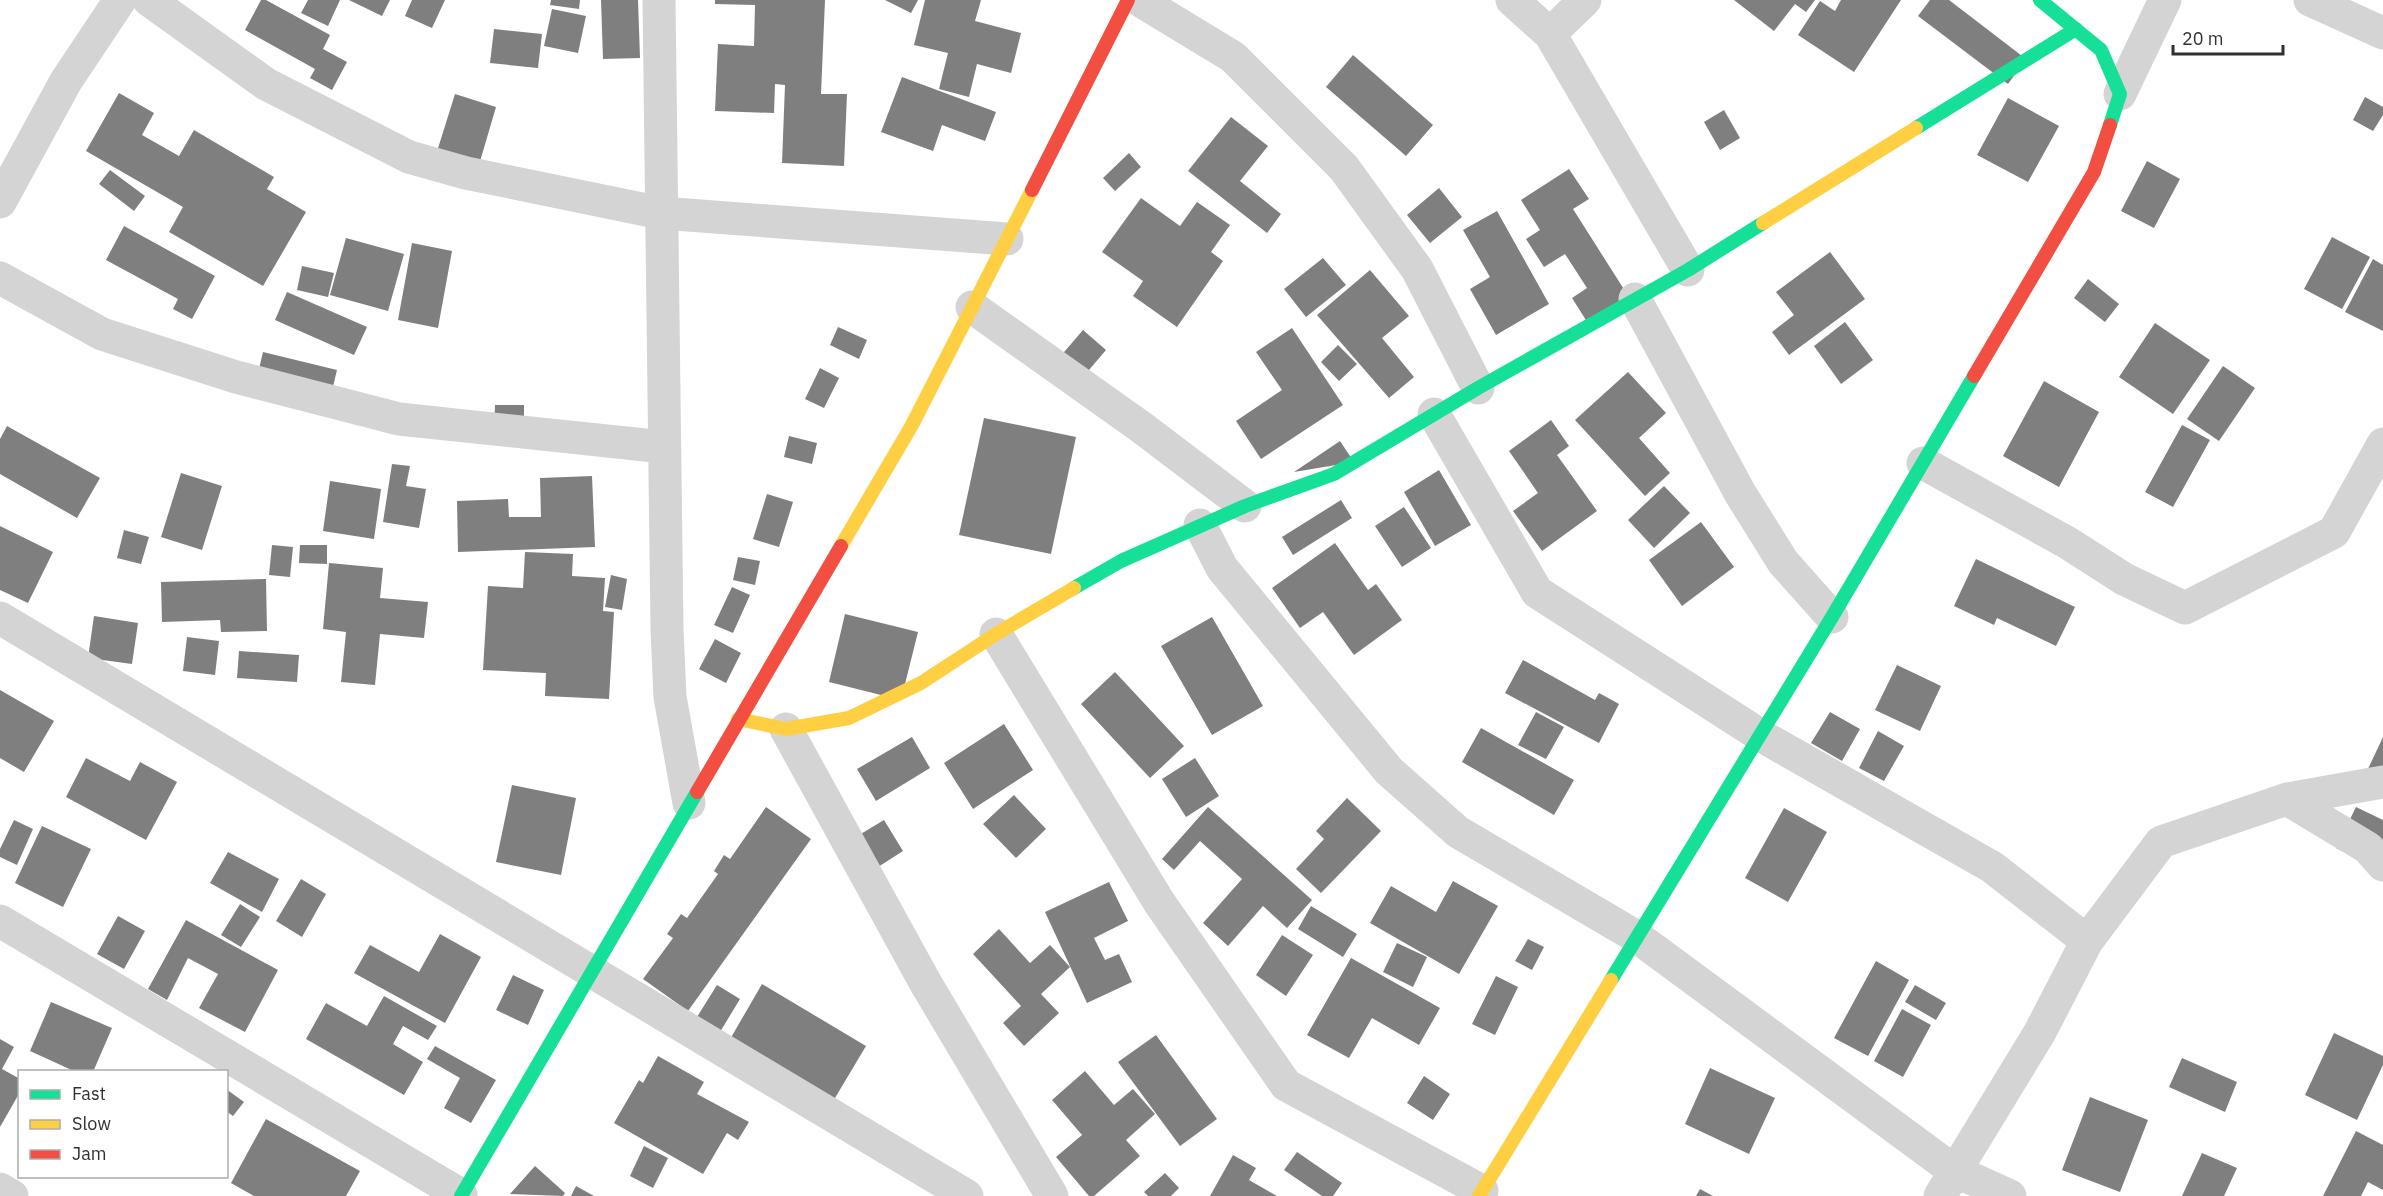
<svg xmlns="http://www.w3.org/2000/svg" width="2383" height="1196" font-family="'IBM Plex Sans',sans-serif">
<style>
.building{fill:#7f7f7f}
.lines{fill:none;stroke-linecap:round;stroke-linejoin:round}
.street{stroke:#d4d4d4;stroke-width:33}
.fast{stroke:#16e098;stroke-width:14}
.slow{stroke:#ffcf43;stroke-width:14}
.jam{stroke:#f24e42;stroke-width:14}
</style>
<rect width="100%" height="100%" fill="#fff"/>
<!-- building -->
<path class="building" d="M 261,0 L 266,0 L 330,35 L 323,49 L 347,62 L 332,90 L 310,78 L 315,69 L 245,30 Z
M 308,0 L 340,0 L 328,26 L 301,13 Z
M 349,0 L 390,0 L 382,16 Z
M 412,0 L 445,0 L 432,28 L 405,16 Z
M 551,0 L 580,0 L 579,9 L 550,5 Z
M 601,0 L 638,0 L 640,58 L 603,59 Z
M 715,0 L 825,0 L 821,94 L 847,94 L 844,166 L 782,163 L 785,85 L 775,84 L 774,113 L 715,111 L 718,44 L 754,46 L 755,5 L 715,4 Z
M 885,0 L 918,0 L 911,13 Z
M 925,0 L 981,0 L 975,21 L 1021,33 L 1011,73 L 977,64 L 969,97 L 939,89 L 948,53 L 914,45 Z
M 1734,0 L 1815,0 L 1806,12 L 1795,4 L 1774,31 Z
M 1841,0 L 1901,0 L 1854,72 L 1798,35 L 1820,1 L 1835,11 Z
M 1930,0 L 1949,0 L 2026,59 L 2008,84 L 1918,16 Z
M 552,9 L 586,16 L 578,53 L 544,46 Z
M 494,29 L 542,34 L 538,68 L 490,63 Z
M 1353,55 L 1433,125 L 1406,156 L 1326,87 Z
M 902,77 L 996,112 L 985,141 L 942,125 L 933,151 L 881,132 Z
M 119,93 L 154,113 L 142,135 L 179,156 L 194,130 L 274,177 L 267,189 L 306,212 L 263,286 L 169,232 L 183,207 L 86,151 Z
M 455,94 L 496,107 L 476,175 L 434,161 Z
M 2365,97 L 2383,107 L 2383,115 L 2373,131 L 2353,120 Z
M 2008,98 L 2059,126 L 2028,182 L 1977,155 Z
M 1724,110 L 1740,138 L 1720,150 L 1704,122 Z
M 1231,117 L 1268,146 L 1240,181 L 1281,214 L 1267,233 L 1188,171 Z
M 1129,153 L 1141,167 L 1115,191 L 1103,178 Z
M 2147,161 L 2180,179 L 2154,228 L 2121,211 Z
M 1569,169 L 1589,199 L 1573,209 L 1632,302 L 1591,328 L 1572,298 L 1587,288 L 1565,254 L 1544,267 L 1526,239 L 1540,230 L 1521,200 Z
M 110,170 L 145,196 L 134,211 L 99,184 Z
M 1439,188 L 1462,217 L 1430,243 L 1407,215 Z
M 1141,198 L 1180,226 L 1197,202 L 1230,225 L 1211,252 L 1223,261 L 1177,327 L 1133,296 L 1143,281 L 1102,252 Z
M 1497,211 L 1549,304 L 1496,335 L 1470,289 L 1490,277 L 1463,230 Z
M 124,226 L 215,276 L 192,319 L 173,309 L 178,299 L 106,260 Z
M 2332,237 L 2370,257 L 2342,309 L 2304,289 Z
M 346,238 L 404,254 L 388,311 L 330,295 Z
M 412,243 L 452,251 L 438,328 L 398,320 Z
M 1830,252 L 1865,299 L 1789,355 L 1772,332 L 1794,315 L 1776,292 Z
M 1323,258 L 1346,285 L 1306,317 L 1284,289 Z
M 2373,259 L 2383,265 L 2383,331 L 2345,312 Z
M 302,266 L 334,273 L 328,297 L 297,290 Z
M 1370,270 L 1409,316 L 1382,338 L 1414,377 L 1389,398 L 1317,315 Z
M 2088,279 L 2119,304 L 2105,322 L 2074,298 Z
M 287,292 L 367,327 L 354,355 L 275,320 Z
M 1845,322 L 1873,360 L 1841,384 L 1814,346 Z
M 2155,323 L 2210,360 L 2173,414 L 2119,377 Z
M 838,327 L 867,340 L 859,359 L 830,345 Z
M 1292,328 L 1343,405 L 1261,459 L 1236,421 L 1282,390 L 1256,352 Z
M 1083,330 L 1106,350 L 1083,377 L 1059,358 Z
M 1338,345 L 1357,364 L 1339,381 L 1321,362 Z
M 263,352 L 337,370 L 329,403 L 255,386 Z
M 2223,366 L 2255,388 L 2219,441 L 2187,419 Z
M 820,368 L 839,378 L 824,408 L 805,399 Z
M 1628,372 L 1666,413 L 1639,438 L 1670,473 L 1645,496 L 1575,420 Z
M 2044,381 L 2099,412 L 2059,487 L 2003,456 Z
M 495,405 L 524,405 L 524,429 L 494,429 Z
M 984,418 L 1076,437 L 1051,554 L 959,535 Z
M 1551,420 L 1569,446 L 1557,455 L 1597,511 L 1542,551 L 1513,511 L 1538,493 L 1509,451 Z
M 2182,425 L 2210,440 L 2173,507 L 2145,492 Z
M 7,426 L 100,478 L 77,518 L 0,474 L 0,439 Z
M 789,436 L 817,443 L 812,464 L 784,457 Z
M 1340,441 L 1354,462 L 1294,472 Z
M 392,464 L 410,466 L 406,486 L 426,489 L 419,528 L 383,522 Z
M 1439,470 L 1471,525 L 1435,546 L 1404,492 Z
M 181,473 L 222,486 L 202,550 L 161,537 Z
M 592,476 L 595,547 L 458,552 L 457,501 L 508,499 L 509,517 L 541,517 L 540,478 Z
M 330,481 L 381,489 L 374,539 L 323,531 Z
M 1664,486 L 1690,513 L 1654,548 L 1628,520 Z
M 767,494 L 793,502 L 779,547 L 753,539 Z
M 1341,500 L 1352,518 L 1293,555 L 1282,537 Z
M 1404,507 L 1431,548 L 1402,567 L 1375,526 Z
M 1701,522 L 1734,567 L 1682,606 L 1649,560 Z
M 0,526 L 53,552 L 28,603 L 0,590 Z
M 124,530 L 149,537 L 141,564 L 117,558 Z
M 1335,543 L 1368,590 L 1376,584 L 1402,620 L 1354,655 L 1323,612 L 1300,628 L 1272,588 Z
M 272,545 L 293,547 L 290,577 L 269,575 Z
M 300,545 L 327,545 L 327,564 L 299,563 Z
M 525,552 L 573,554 L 572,576 L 605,578 L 603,611 L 614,612 L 609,699 L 545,696 L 546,673 L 483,670 L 488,586 L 523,588 Z
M 738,557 L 760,561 L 755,585 L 733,580 Z
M 1976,559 L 2075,607 L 2056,646 L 1997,618 L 1994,625 L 1954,606 Z
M 329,563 L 383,568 L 380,598 L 428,602 L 424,638 L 380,634 L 375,685 L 341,682 L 346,632 L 323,629 Z
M 611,575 L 627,579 L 622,610 L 605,607 Z
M 266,579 L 267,631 L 221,632 L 220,620 L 162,622 L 161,582 Z
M 732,587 L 750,595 L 733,633 L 714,625 Z
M 845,614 L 918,632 L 901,700 L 829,682 Z
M 94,616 L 138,623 L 132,664 L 88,658 Z
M 1212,617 L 1263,706 L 1212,735 L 1161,646 Z
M 187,637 L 219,641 L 215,675 L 183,671 Z
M 715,639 L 741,653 L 726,683 L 699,669 Z
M 239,651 L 299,655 L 297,682 L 237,678 Z
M 1523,660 L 1595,700 L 1599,693 L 1619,704 L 1599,743 L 1505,693 Z
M 1897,665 L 1941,686 L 1920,731 L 1875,710 Z
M 1115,672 L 1184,746 L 1150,778 L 1081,704 Z
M 0,690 L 54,721 L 24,772 L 0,758 Z
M 1536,712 L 1564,727 L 1546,759 L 1518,745 Z
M 1830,712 L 1860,729 L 1842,761 L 1811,743 Z
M 1004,724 L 1033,770 L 973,809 L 944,763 Z
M 1481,728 L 1574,780 L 1554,815 L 1462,762 Z
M 1878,731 L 1904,746 L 1884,781 L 1859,768 Z
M 912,737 L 930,768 L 876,801 L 857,769 Z
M 2383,737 L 2383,778 L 2367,771 Z
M 86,758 L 130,781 L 140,762 L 177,782 L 146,840 L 66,797 Z
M 1195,758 L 1219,796 L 1186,817 L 1162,779 Z
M 512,785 L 576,798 L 561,875 L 496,862 Z
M 1014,795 L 1046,829 L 1016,858 L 983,824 Z
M 1347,798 L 1381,831 L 1321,893 L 1296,869 L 1324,839 L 1316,831 Z
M 766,807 L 811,839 L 688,1011 L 643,979 L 673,938 L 667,934 L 681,914 L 687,918 L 718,874 L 714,871 L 724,855 L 730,859 Z
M 1208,807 L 1312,900 L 1287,928 L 1263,906 L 1228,946 L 1203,923 L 1242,879 L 1200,841 L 1174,870 L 1162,859 Z
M 2356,807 L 2383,820 L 2383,871 L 2336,848 Z
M 1784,808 L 1827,832 L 1788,902 L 1745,878 Z
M 14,820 L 33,829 L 17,865 L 0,857 L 0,849 Z
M 884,820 L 903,851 L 878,867 L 859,835 Z
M 42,826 L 91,849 L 63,907 L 15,883 Z
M 228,852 L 279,879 L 262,912 L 210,883 Z
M 301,879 L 326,894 L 302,937 L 276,921 Z
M 1453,881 L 1498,906 L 1459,974 L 1370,923 L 1391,886 L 1436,912 Z
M 1109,882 L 1128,921 L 1094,938 L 1105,960 L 1119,954 L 1132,982 L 1087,1003 L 1045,912 Z
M 240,904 L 260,917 L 241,947 L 221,935 Z
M 1311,906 L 1357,934 L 1343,957 L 1298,929 Z
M 118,916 L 145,931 L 124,969 L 97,954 Z
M 186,920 L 278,970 L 245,1032 L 199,1008 L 218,974 L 188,958 L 167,1000 L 148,989 Z
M 999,929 L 1030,963 L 1050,945 L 1070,967 L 1041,994 L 1059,1013 L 1024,1046 L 1003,1023 L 1021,1006 L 973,954 Z
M 440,934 L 481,957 L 445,1023 L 354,973 L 370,945 L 419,972 Z
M 1282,935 L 1313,955 L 1286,996 L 1256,975 Z
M 1528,939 L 1544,947 L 1532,970 L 1515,961 Z
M 1397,943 L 1427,957 L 1413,987 L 1383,972 Z
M 1351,958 L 1440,1008 L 1419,1045 L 1372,1018 L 1349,1058 L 1307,1035 Z
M 1876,961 L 1909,980 L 1868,1056 L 1834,1038 Z
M 513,975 L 544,990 L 528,1025 L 496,1010 Z
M 1496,976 L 1518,987 L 1495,1035 L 1472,1024 Z
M 762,984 L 866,1046 L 832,1103 L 729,1041 Z
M 717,985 L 740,999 L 720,1032 L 697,1017 Z
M 1915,985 L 1946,1003 L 1936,1020 L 1905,1002 Z
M 384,996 L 437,1026 L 428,1040 L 403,1026 L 393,1044 L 423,1062 L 404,1095 L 306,1039 L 326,1003 L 367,1026 Z
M 51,1002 L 112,1028 L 93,1072 L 76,1072 L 30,1051 Z
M 1902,1009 L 1931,1025 L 1903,1077 L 1874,1061 Z
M 2334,1033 L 2383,1056 L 2383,1065 L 2357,1120 L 2305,1095 Z
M 1156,1035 L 1217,1119 L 1180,1146 L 1118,1062 Z
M 0,1039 L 14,1047 L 2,1069 L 20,1079 L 20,1092 L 0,1127 Z
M 435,1046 L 496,1080 L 471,1123 L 444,1108 L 460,1078 L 427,1059 Z
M 658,1056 L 704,1082 L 697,1094 L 749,1122 L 738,1140 L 727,1133 L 703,1174 L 614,1123 L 639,1080 L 643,1083 Z
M 2182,1058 L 2237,1082 L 2225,1112 L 2169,1087 Z
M 1710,1068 L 1775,1098 L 1749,1154 L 1685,1124 Z
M 1085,1071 L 1114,1105 L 1133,1089 L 1155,1114 L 1126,1140 L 1140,1156 L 1094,1196 L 1089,1196 L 1056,1157 L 1082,1135 L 1052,1100 Z
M 1424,1076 L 1450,1094 L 1433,1120 L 1407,1103 Z
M 226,1089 L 244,1102 L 233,1116 L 226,1111 Z
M 2090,1097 L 2148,1120 L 2120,1192 L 2062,1170 Z
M 266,1119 L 360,1171 L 346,1196 L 254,1196 L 231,1183 Z
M 2356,1131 L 2383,1145 L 2383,1190 L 2368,1182 L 2361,1196 L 2323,1196 Z
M 644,1146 L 668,1158 L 653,1188 L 630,1176 Z
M 1297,1152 L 1342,1183 L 1333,1196 L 1322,1196 L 1284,1170 Z
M 2202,1153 L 2237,1168 L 2224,1196 L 2182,1196 Z
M 1233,1155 L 1256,1168 L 1249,1180 L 1277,1196 L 1210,1196 Z
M 535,1166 L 565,1193 L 563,1196 L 510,1194 Z
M 1165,1173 L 1179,1188 L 1171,1196 L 1148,1196 L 1144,1192 Z
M 576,1186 L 594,1196 L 571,1196 Z
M 1700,1189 L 1713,1196 L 1696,1196 Z"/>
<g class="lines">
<!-- street -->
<path class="street" d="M 149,0 L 266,84 L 409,157 L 466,173 L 661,213 L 1007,239
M 659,0 L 667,630 L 670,697 L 689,803
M 1139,0 L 1233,57 L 1344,168 L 1417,269 L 1478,388
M 1512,0 L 1550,34 L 1688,270
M 2310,0 L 2383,33
M 1550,34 L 1585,0
M 2120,94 L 2165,0
M 0,202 L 66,81 L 120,0
M 0,278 L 102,334 L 236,377 L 399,419 L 664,447
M 1635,299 L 1740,493 L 1783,562 L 1832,617
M 972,307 L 1141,427 L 1245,506
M 1434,414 L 1537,592 L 1760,735 L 1992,867 L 2087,941
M 1923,463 L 2068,543 L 2124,579 L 2185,608 L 2334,532 L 2383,444
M 1200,525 L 1222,568 L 1389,771 L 1458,832 L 1637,937 L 1953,1170 L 2010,1196
M 0,618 L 967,1196
M 996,634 L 1159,902 L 1286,1085 L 1482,1191
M 786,729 L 925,982 L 1052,1196
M 2287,799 L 2368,848 L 2383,865
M 0,921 L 461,1195
M 0,1189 L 12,1196
M 1940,1196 L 2040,1032 L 2087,941 L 2161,842 L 2287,799 L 2383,782"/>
<!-- fast -->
<path class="fast" d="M 2040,0 L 2101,50 L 2120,94 L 2110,125
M 1916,128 L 2076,29
M 1074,588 L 1121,561 L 1245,506 L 1334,474 L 1478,388 L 1688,270 L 1763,223
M 1611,980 L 1832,617 L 1974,376
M 461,1196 L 697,792"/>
<!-- slow -->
<path class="slow" d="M 1763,223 L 1916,128
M 841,546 L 912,425 L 1032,190
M 738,719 L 786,729 L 849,718 L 921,683 L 996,634 L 1074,588
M 1479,1196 L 1611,980"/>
<!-- jam -->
<path class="jam" d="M 1032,190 L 1128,0
M 1974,376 L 2094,172 L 2110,125
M 697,792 L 841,546"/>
</g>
<!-- legend -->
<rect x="18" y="1070" width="210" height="108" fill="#ffffff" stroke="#acacac" stroke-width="1.5"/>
<rect x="30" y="1090" width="30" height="9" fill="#16e098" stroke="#acacac" stroke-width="1.5"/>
<text x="72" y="1100" font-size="18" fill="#303030">Fast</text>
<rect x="30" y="1120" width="30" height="9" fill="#ffcf43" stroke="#acacac" stroke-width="1.5"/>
<text x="72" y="1130" font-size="18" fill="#303030">Slow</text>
<rect x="30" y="1150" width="30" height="9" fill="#f24e42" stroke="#acacac" stroke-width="1.5"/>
<text x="72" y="1160" font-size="18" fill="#303030">Jam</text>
<!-- scale -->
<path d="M2173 45v9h110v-9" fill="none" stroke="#303030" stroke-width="3"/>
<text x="2182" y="45" font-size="18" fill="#303030" stroke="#ffffff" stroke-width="4.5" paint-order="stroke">20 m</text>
</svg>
